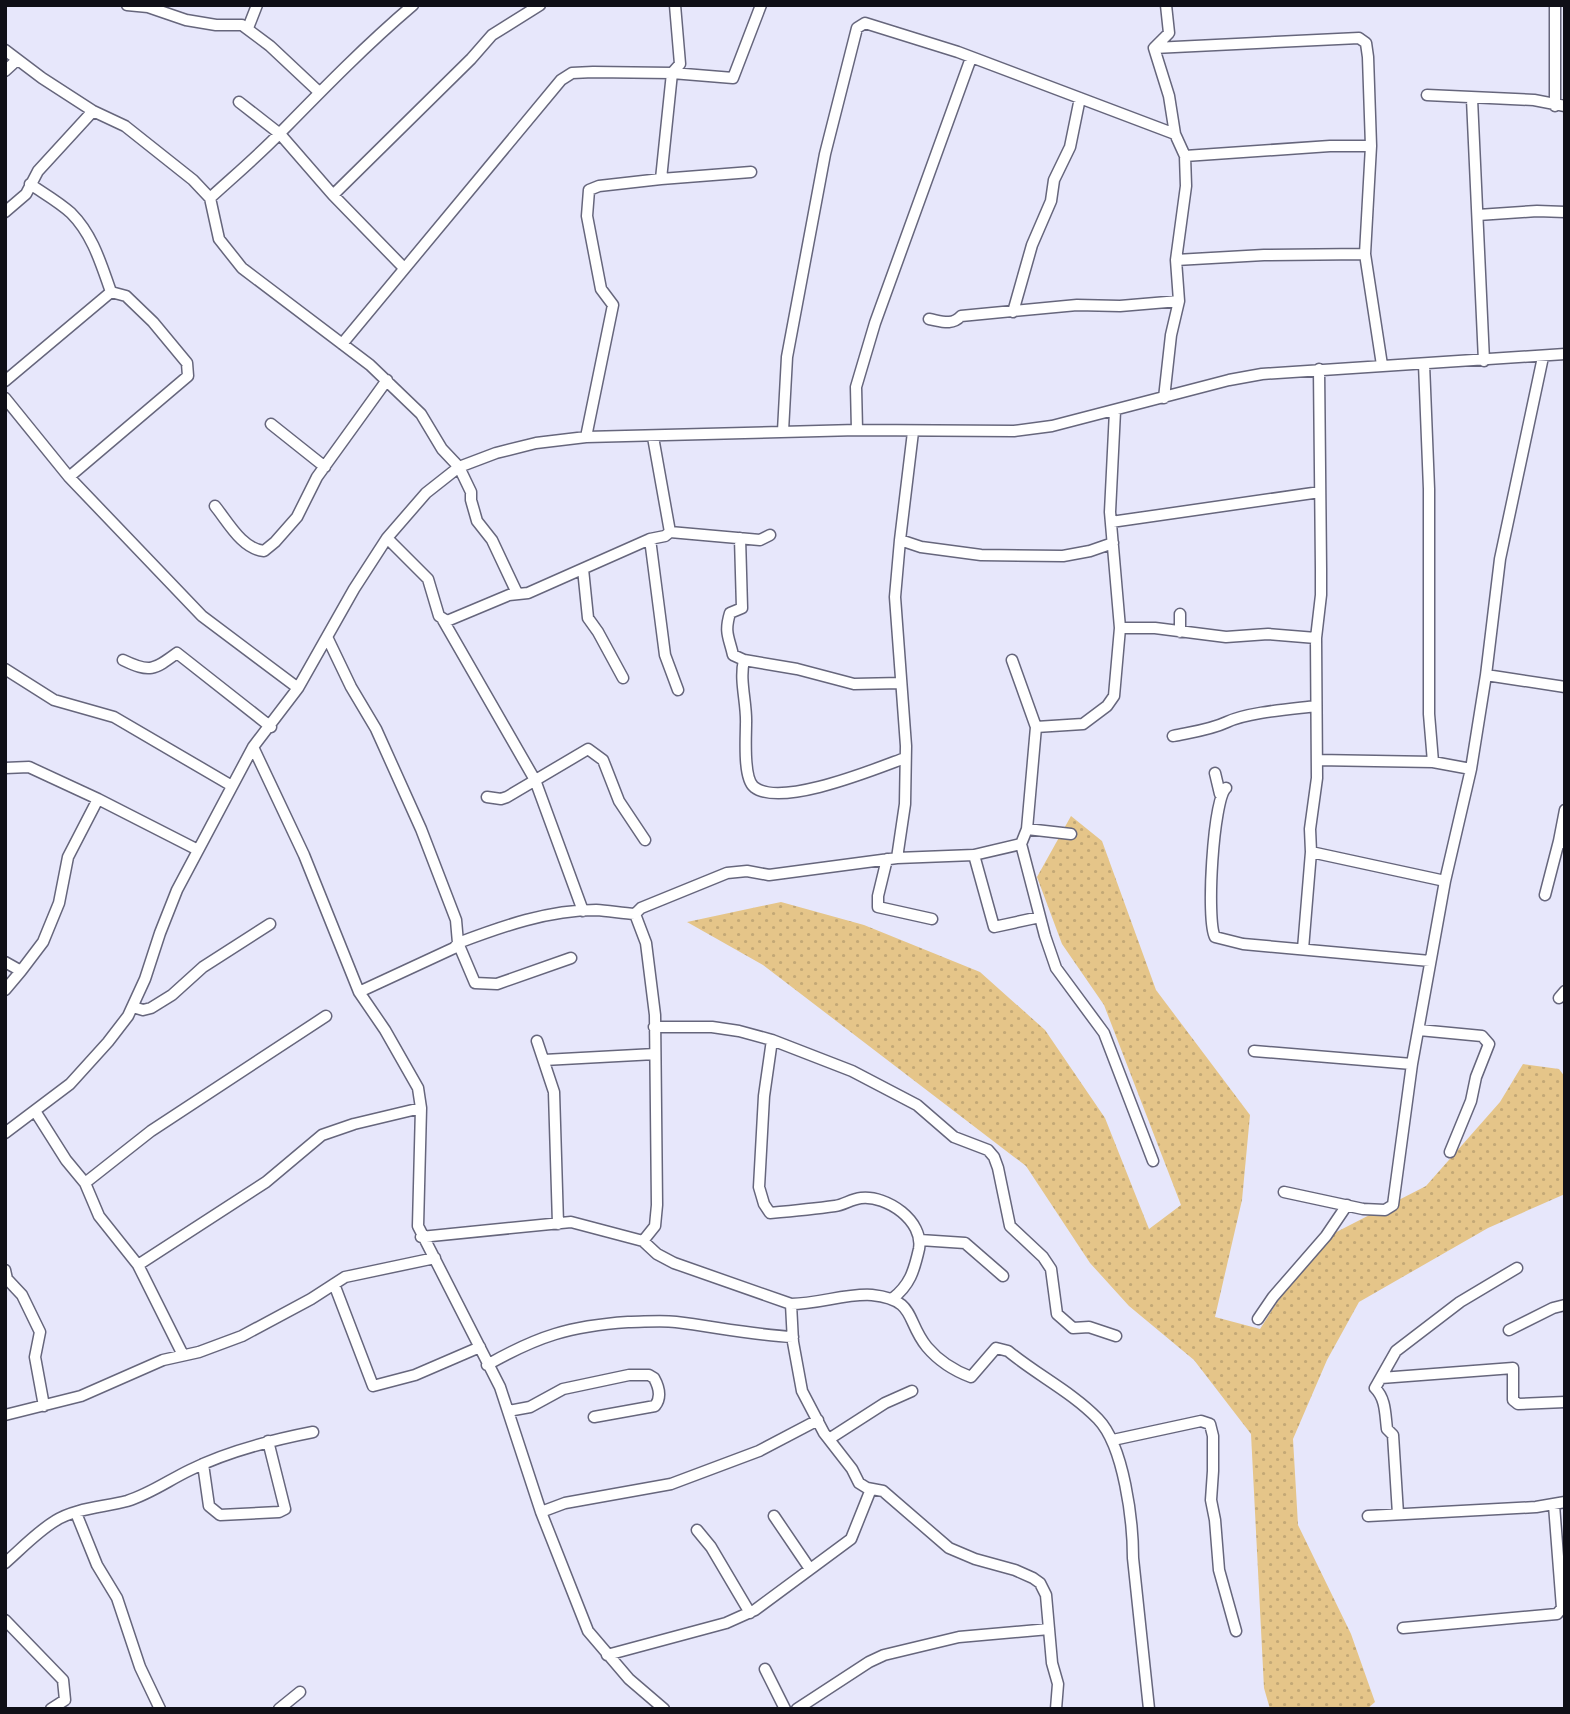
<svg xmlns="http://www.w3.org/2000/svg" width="1570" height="1714" font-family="Mulish,sans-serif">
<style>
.grass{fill:url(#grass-dots)}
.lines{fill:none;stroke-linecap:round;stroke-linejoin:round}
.minor-casing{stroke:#66667c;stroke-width:13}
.minor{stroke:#fff;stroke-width:10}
</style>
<defs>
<pattern id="grass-dots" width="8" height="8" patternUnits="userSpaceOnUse" patternTransform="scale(1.75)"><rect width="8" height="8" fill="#e5c589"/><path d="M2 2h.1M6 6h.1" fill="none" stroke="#c3a876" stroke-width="1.8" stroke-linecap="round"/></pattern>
</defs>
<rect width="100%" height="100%" fill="#e7e7fb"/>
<!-- grass -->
<path class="grass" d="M 1071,816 L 1102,841 L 1156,990 L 1250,1115 L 1242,1200 L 1215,1317 L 1260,1329 L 1315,1243 L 1426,1186 L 1500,1102 L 1523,1064 L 1559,1069 L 1565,1077 L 1565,1194 L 1488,1228 L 1359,1302 L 1327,1360 L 1293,1439 L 1298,1525 L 1351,1634 L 1375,1702 L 1367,1709 L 1270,1709 L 1264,1688 L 1251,1434 L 1194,1360 L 1129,1306 L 1090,1263 L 1026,1166 L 763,965 L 687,922 L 781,902 L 864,925 L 980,972 L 1045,1030 L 1105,1118 L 1149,1229 L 1181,1205 L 1104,1005 L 1062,944 L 1037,877 Z"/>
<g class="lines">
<!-- minor casing -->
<g class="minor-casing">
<path id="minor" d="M 127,5 L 148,7 L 186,20 L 216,25 L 242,25 L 270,46 L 319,92
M 248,28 L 257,5
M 1154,48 L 1359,38 L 1366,43 L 1368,57 L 1371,146 L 1365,254 L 1382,365
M 5,50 L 42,78 L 93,111 L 125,126 L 193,180 L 210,198 L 219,239 L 242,268 L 370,365 L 421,414 L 442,449 L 459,467 L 471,492 L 471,500 L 477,521 L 492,540 L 517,593
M 5,71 L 17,60
M 1427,95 L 1534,100 L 1565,106
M 1472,99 L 1484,361
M 239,102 L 280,134 L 333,195 L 404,268
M 1555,106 L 1555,5
M 1185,156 L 1330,146 L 1371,146
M 661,179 L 672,73 L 680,64 L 675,5
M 30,184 C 43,193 59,202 71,213 C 93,235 101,264 111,292
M 333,195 L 471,59 L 492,35 L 540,5
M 210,198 C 234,176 259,155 281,132 C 324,88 366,45 413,5
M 5,212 L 26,194 L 38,171 L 93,111
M 1478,215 L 1537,211 L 1565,212
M 1176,260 L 1264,255 L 1365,254
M 1013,312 L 1032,245 L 1051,201 L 1054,180 L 1070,147 L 1080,98
M 929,319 C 941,321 952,326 961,316 L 1077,305 L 1120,306 L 1179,301
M 342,344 L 561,80 L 572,73 L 593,72 L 672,73 L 733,78 L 761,5
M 1424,364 L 1429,489 L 1429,714 L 1433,762
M 5,381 L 111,292 L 126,296 L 153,322 L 187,363 L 188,376 L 69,477
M 5,398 L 69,477 L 202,616 L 298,688
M 1164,398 L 1171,335 L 1179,301 L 1176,260 L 1186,186 L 1185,156 L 1175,134 L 1169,96 L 1154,48 L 1169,33 L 1166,5
M 271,424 L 325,467
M 857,430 L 856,387 L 875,323 L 971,58
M 783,431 L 787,357 L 825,154 L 857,28 L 865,23 L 958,52 L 1175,134
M 586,437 L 613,305 L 601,289 L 587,216 L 589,190 L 599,186 L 661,179 L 751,172
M 653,437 L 670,532
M 215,506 C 228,522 242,549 264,551 L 275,542 L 297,517 L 317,477 L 387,380
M 1111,522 L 1320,492
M 387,538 L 428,579 L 439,616 L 447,621 L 509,595 L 528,593 L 650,539 L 665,536 L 670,532 L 760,540 L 770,535
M 740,538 L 742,608 L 730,613 C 724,633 729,637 733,655 L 744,660 L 797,669 L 854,684 L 901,683
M 650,539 L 665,655 L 678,690
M 900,540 L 913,432
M 583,569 L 588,618 L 598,632 L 623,678
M 443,620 L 535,780 L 583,911
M 1120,628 L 1155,628 L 1226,637 L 1268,634 L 1316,638
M 1180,632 L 1180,614
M 328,639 L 351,687 L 376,729 L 421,829 L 456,920 L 458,943 L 475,983 L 497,984 L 571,958
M 123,660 C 150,673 154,670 177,653 L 271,727
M 744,660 C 739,681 747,703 746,724 C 746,738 743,778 754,787 C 781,808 875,769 905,758
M 1012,660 L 1036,727 L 1027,829 L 1021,844 L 1045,936 L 1056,968 L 1104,1033 L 1153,1161
M 5,669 L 54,700 L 114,717 L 232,786
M 1486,675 L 1565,687
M 1036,727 L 1083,724 L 1107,706 L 1114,696 L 1120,628 L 1110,512 L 1115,411
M 1173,736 C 1192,732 1210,730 1227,722 C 1248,712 1292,709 1316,706
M 253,747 L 304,855 L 359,992 L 385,1030 L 418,1088 L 421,1108 L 418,1226 L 500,1387 L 541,1512 L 588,1631 L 629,1679 L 664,1709
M 1317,760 L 1433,762 L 1471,769
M 5,768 L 29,767 L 98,799
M 1215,773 L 1220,794
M 1226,788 C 1213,800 1206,921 1215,937 L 1243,944 L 1430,961
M 487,797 L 501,799 L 507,797 L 588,749 L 603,760 L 619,801 L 645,840
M 1027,829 L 1071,834
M 1564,843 L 1559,841 L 1565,810
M 1311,852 L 1445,881
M 974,855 L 994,927 L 1040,917
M 897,858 L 905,804 L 906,746 L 895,597 L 900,540 L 921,547 L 981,555 L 1063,556 L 1090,551 L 1113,543
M 887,859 L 878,896 L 878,907 L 932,919
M 1545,895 L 1559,841
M 1303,949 L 1311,852 L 1310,829 L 1317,778 L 1316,638 L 1321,595 L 1321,568 L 1319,369
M 5,962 L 21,971 L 43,942 L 59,903 L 68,857 L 98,799 L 198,850
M 5,990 L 21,971
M 359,992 L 454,948 L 458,943 C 503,926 548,910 596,910 C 609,911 622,913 635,914
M 1559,998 L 1565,991
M 133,1007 L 143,1010 L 151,1008 L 172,995 L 203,967 L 270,924
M 654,1027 L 712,1027 L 739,1031 L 772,1040 L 852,1071 L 917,1105 L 954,1137 L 988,1150 L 994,1157 L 998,1168 L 1010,1226 L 1043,1257 L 1051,1269 L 1057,1314 L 1073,1328 L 1089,1327 L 1116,1336
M 1419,1030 L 1482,1036 L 1489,1044 L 1476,1077 L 1471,1101 L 1450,1152
M 772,1040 L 764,1096 L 759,1187 L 764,1204 L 770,1213 C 792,1211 813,1209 835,1206 C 844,1205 851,1199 861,1198 C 887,1195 924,1221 919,1249 C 914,1271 910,1285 892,1299
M 537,1041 L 554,1092 L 558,1224
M 1254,1051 L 1412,1064
M 544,1060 L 655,1054
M 35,1111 L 66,1160 L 85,1183 L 99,1216 L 138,1265 L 183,1355
M 5,1133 L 70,1084 L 108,1042 L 128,1016 L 145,979 L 160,933 L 177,890 L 253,747 L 298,688 L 354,589 L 387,538 L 426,493 L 459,467 L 496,453 L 536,443 L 586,437 L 857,430 L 1014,431 L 1052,426 L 1229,380 L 1262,374 L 1565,354
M 85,1183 L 151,1131 L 326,1016
M 1284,1192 L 1363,1209 L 1385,1210 L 1393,1205 L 1412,1064 L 1445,881 L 1471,769 L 1486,675 L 1500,559 L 1543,357
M 421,1237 L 571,1222 L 643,1241 L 657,1254 L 674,1263 L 791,1304 C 818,1304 847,1293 872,1295 C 917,1300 905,1320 927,1347 C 938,1360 955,1371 971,1377 L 996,1348 L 1008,1351 C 1037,1375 1072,1392 1098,1419 C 1124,1446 1133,1521 1133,1558 L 1149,1709
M 920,1240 L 965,1243 L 1003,1276
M 643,1241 L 655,1226 L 657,1205 L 655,1015 L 646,943 L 635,914 L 641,908 L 727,873 L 747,871 L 769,875 L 897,858 L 974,855 L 1021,844
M 138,1265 L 266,1182 L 322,1135 L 354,1124 L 421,1108
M 5,1270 L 7,1279 L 22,1295 L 40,1332 L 35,1357 L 44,1406
M 334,1284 L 373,1386 L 415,1375 L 480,1347
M 791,1304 L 793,1342 L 802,1391 L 824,1433 L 852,1469 L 859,1483 L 867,1488 L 883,1491 L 949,1548 L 975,1559 L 1015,1570 L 1033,1578 L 1040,1583 L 1046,1595 L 1052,1663 L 1058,1684 L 1056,1709
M 1258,1319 L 1273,1297 L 1326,1236 L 1347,1205
M 1509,1330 L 1553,1308 L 1565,1305
M 487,1365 C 538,1336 570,1326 628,1322 C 644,1322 661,1320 676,1322 C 716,1327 754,1335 793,1337
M 1381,1378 L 1513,1368 L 1513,1400 L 1518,1404 L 1565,1402
M 508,1411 L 530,1407 L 563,1389 L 629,1375 L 649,1375 L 654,1378 C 659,1387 662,1397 655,1406 L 594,1417
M 5,1415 L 81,1396 L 163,1360 L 199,1352 L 242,1336 L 311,1299 L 345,1277 L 435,1258
M 829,1439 L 885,1403 L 912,1391
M 1113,1440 L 1201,1421 L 1210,1424 L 1213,1436 L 1213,1471 L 1211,1500 L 1215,1520 L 1219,1570 L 1236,1631
M 203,1464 L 209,1506 L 220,1515 L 279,1512 L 285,1509 L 268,1441
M 541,1512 L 565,1503 L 671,1484 L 759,1451 L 818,1420
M 76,1513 L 97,1565 L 117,1598 L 140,1667 L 160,1709
M 1398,1514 L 1393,1435 L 1387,1429 C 1385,1414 1386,1399 1375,1388 L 1396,1351 L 1460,1302 L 1517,1268
M 774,1516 L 810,1569
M 1368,1516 L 1536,1507 L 1565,1502
M 697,1530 L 711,1547 L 750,1613
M 5,1563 C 21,1549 37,1532 55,1521 C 75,1508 105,1507 127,1501 C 150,1494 169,1480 190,1470 C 228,1451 272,1440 313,1432
M 5,1620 L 63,1680 L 65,1700 L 51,1709
M 1403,1628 L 1557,1614 L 1562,1608 L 1554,1505
M 607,1655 L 726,1623 L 755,1610 L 851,1539 L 871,1489
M 765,1669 L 785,1709
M 279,1709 L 300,1692
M 797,1709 L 869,1662 L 884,1655 L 959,1637 L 1049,1629"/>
</g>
<!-- minor -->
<use href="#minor" class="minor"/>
</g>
<!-- border -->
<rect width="1570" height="1714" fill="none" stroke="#0f0f17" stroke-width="14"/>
</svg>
